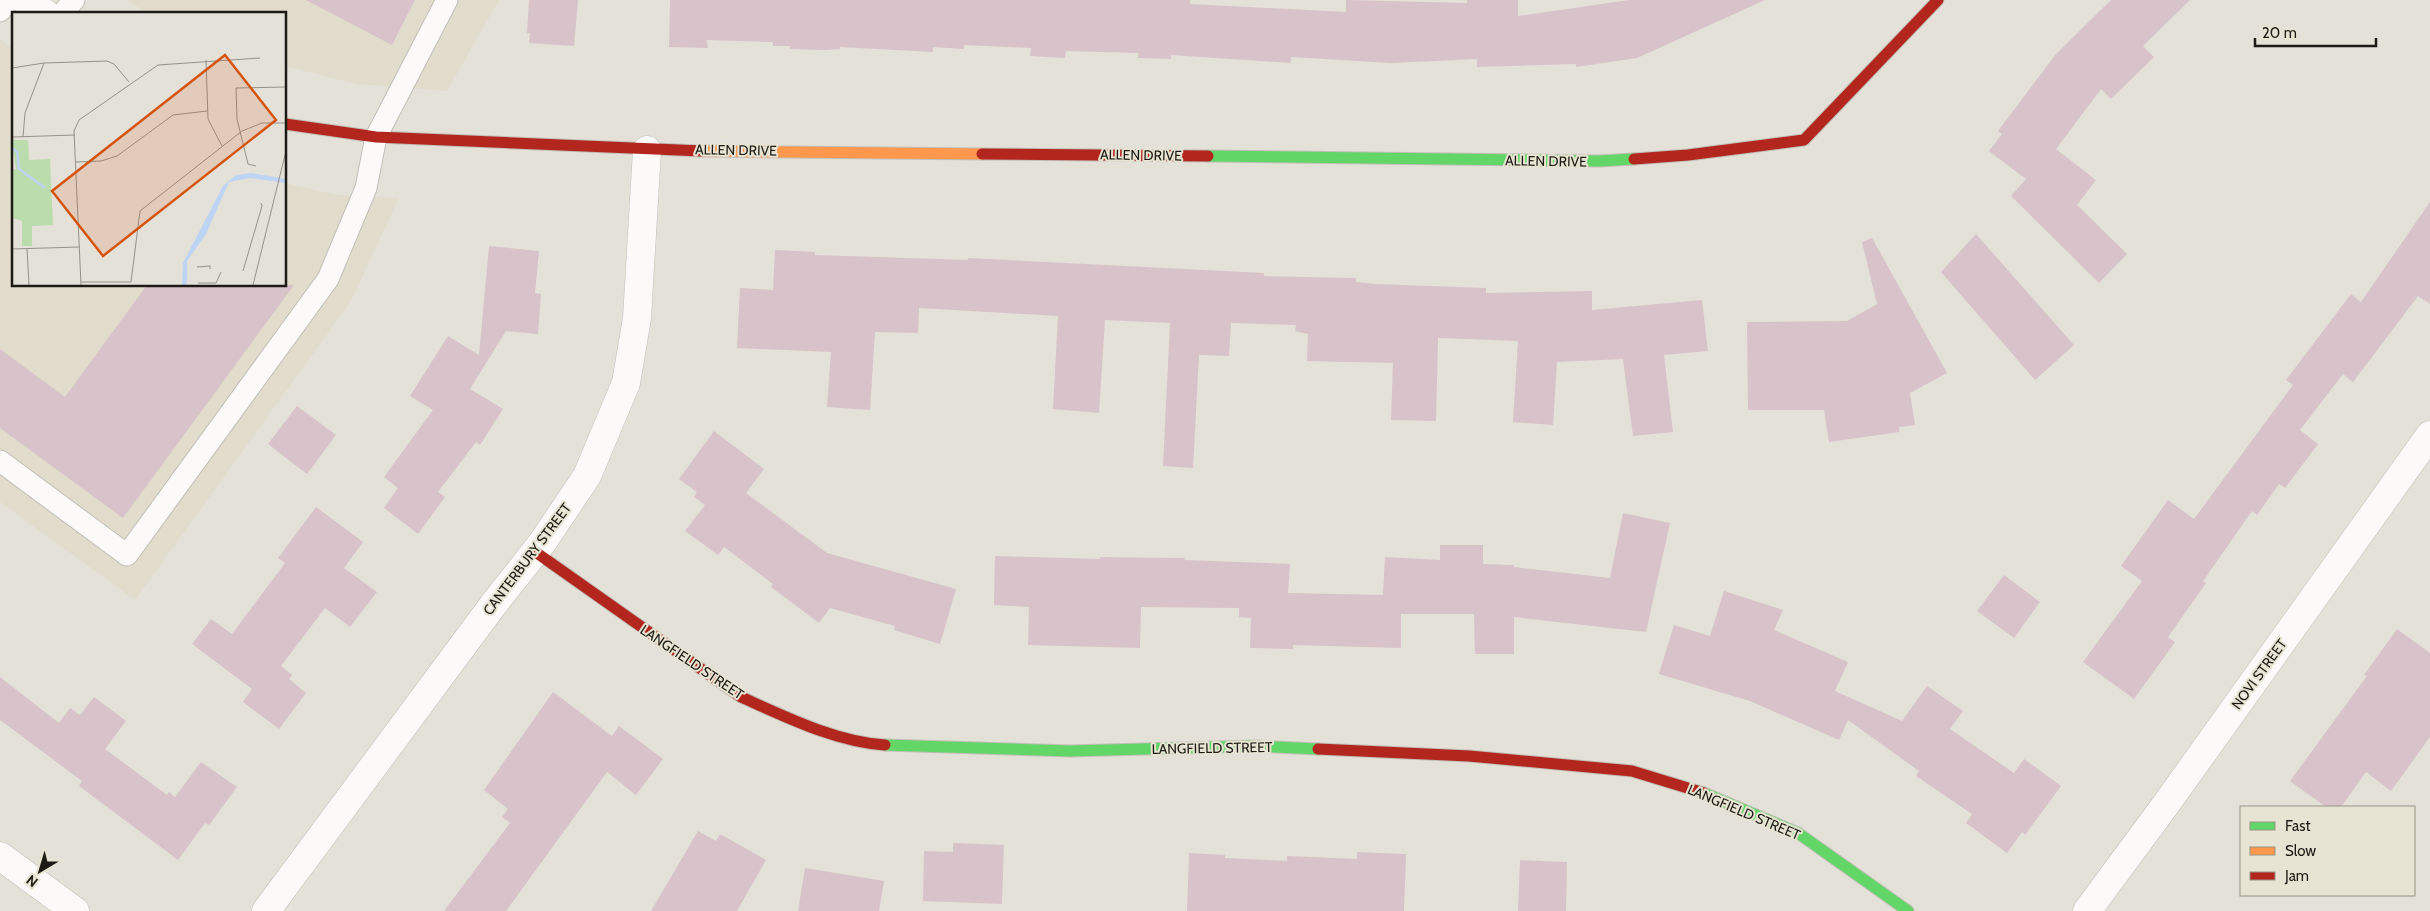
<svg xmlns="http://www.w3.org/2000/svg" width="2430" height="911" font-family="Cabin,sans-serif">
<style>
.built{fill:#e1dccb}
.building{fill:#d7c3c9}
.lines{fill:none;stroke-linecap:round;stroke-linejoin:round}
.lane-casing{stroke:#c1bfb8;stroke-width:23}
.street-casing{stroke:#c1bfb8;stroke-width:29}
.fast-casing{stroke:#c1bfb8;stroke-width:13}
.slow-casing{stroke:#c1bfb8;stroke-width:13}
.jam-casing{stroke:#c1bfb8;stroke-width:13}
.lane{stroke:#fbfaf9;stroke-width:21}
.street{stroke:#fbfaf9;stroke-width:28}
.fast{stroke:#63d668;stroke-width:11}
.slow{stroke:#ff974d;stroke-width:11}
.jam{stroke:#b3261e;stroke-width:11}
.labels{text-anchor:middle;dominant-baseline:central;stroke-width:4;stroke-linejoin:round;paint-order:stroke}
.street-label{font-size:14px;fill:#1d1b15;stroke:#e8e4d4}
.inset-river{fill:none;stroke:#bed4f4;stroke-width:2.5}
.inset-road{fill:none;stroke:#94928b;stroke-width:1}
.view{fill:#d4530d;fill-opacity:0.15;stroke:#d4530d;stroke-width:2.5}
.inset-edge{fill:none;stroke:#1d1b15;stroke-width:2.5}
</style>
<rect width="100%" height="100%" fill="#e4e1d9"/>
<!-- built -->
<path class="built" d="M 127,0 L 499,0 L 447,91 L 356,84 L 285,66 L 285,14 L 149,14 Z
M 0,39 L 14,50 L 14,285 L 285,285 L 285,183 L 336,195 L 399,198 L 351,301 L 135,600 L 0,502 Z"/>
<!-- building -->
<path class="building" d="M 306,0 L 415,0 L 392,45 Z
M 529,0 L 578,0 L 574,46 L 529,43 L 530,33 L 527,33 Z
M 670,0 L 1190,0 L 1190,4 L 1346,12 L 1346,0 L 1467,3 L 1467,0 L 1518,0 L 1518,16 L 1629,0 L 1765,0 L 1637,58 L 1576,67 L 1576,64 L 1477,67 L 1477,59 L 1391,63 L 1291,57 L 1291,63 L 1171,55 L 1171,59 L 1138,58 L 1138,53 L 1066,51 L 1065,58 L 1030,56 L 1031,48 L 964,45 L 964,49 L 933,47 L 933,52 L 840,47 L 840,49 L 825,50 L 790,49 L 790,46 L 773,46 L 773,42 L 707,40 L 708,48 L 669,47 Z
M 2111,0 L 2190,0 L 2143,46 L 2154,57 L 2111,99 L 2101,89 L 2056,149 L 2096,180 L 2077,205 L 2127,254 L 2099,283 L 2011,196 L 2026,179 L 1989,151 L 2002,134 L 1998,131 L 2056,54 Z
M 2430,202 L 2430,304 L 2418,296 L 2353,382 L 2343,374 L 2300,430 L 2318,444 L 2285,488 L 2279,484 L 2257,515 L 2252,511 L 2203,581 L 2206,583 L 2168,637 L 2175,642 L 2134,699 L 2083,662 L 2142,581 L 2121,566 L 2168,500 L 2194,519 L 2293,385 L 2286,380 L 2351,294 L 2361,302 Z
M 1976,234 L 2074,345 L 2035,380 L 1941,272 Z
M 1872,238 L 1947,373 L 1910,393 L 1915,425 L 1899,427 L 1899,432 L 1829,442 L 1824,410 L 1748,410 L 1747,322 L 1847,321 L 1877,304 L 1862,242 Z
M 489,246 L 539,251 L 535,293 L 541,294 L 538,334 L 506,331 L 470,389 L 503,409 L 480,445 L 476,442 L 438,492 L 445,497 L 418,534 L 384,508 L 398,488 L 384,477 L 433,410 L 410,396 L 448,336 L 479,355 Z
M 775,250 L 815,252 L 815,255 L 968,260 L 968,258 L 1264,273 L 1264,276 L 1356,278 L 1356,282 L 1376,284 L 1486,288 L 1486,293 L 1592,291 L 1592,310 L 1702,300 L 1708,351 L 1664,355 L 1673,432 L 1633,436 L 1623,359 L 1557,362 L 1553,425 L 1513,422 L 1518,341 L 1438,338 L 1436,421 L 1391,420 L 1393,363 L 1307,361 L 1308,334 L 1295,331 L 1296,325 L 1231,323 L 1229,356 L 1199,355 L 1193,468 L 1163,466 L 1170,323 L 1105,320 L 1099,413 L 1053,409 L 1058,316 L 919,308 L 918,333 L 875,332 L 870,410 L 827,407 L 831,352 L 737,348 L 740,288 L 773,290 Z
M 147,285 L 294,285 L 123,518 L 0,428 L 0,349 L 65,397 Z
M 297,406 L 336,435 L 307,474 L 268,444 Z
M 714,431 L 764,469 L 746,493 L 827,553 L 956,589 L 940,644 L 894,630 L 895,626 L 830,608 L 819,623 L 771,587 L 773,584 L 724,547 L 718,555 L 685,531 L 705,505 L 694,497 L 697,492 L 679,479 Z
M 316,507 L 363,542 L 344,568 L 377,592 L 350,627 L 325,608 L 281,666 L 292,675 L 289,679 L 306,693 L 279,729 L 243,702 L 252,689 L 192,644 L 211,619 L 232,634 L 285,563 L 278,558 Z
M 1623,513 L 1670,523 L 1646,632 L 1514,617 L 1514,654 L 1475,654 L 1474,614 L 1401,614 L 1401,648 L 1293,645 L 1293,649 L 1250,648 L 1251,618 L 1239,617 L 1239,608 L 1141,607 L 1140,648 L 1028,645 L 1029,607 L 994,605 L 995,556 L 1100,559 L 1100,557 L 1185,558 L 1184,560 L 1290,564 L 1288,593 L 1383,595 L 1385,557 L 1440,560 L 1440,545 L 1483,545 L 1483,564 L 1514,565 L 1514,567 L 1610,578 Z
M 2004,575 L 2040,602 L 2014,638 L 1977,611 Z
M 1724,591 L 1783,610 L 1774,630 L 1848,662 L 1835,691 L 1902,721 L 1927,686 L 1963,711 L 1950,729 L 2014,773 L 2024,759 L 2061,786 L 2025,835 L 2022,832 L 2007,853 L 1966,823 L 1972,814 L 1916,776 L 1919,771 L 1848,720 L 1839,740 L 1750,701 L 1659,674 L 1674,625 L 1710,636 Z
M 2397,629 L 2430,653 L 2430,737 L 2391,791 L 2366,772 L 2341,807 L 2326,807 L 2290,781 L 2367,676 L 2364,675 Z
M 0,677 L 59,723 L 70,708 L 80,715 L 94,697 L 126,721 L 105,749 L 167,795 L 169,792 L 175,797 L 201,762 L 237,787 L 209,825 L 205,823 L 178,860 L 79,786 L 82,781 L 0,720 Z
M 553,692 L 612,736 L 619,726 L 663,759 L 636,795 L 607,772 L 506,911 L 444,911 L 510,823 L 502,817 L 508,809 L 484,790 Z
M 698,831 L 716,841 L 720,834 L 766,860 L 737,911 L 651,911 Z
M 953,843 L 1004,845 L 1002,904 L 923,901 L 924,851 L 953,852 Z
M 1357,852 L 1406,854 L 1404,911 L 1187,911 L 1189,853 L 1225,855 L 1225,858 L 1287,861 L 1287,856 L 1357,859 Z
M 1520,860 L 1567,862 L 1566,911 L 1518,911 Z
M 805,868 L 884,881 L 879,911 L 798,911 Z"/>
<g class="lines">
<!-- lane casing -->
<g class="lane-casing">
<path id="lane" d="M 0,11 L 9,0
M 62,14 L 74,0
M 0,461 L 127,555 L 328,279 L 366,188 L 376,137 L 447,0"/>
</g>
<!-- street casing -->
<g class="street-casing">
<path id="street" d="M 25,0 L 46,14
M 0,856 L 75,911
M 266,911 L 493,605 L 542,543 L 587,476 L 626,383 L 637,318 L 647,150
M 2087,911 L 2164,807 L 2430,435"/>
</g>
<!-- fast casing -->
<g class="fast-casing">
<path id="fast" d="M 1208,156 L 1599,161 L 1634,159
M 885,745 L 1070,751 L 1254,746 L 1318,749
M 1704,793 L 1798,833 L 1908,911"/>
</g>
<!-- slow casing -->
<g class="slow-casing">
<path id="slow" d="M 702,151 L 982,154"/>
</g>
<!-- jam casing -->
<g class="jam-casing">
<path id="jam" d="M 285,124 L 376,137 L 702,151
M 982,154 L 1208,156
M 1634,159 L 1688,155 L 1804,140 L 1938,0
M 534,551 L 741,697 C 786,717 836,742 885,745
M 1318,749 L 1469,756 L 1632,771 L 1704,793"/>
</g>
<!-- lane -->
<use href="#lane" class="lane"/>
<!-- street -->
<use href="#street" class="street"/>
<!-- fast -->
<use href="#fast" class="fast"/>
<!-- slow -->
<use href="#slow" class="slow"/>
<!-- jam -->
<use href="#jam" class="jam"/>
</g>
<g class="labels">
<!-- street labels -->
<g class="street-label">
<text transform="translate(736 150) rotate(1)">ALLEN DRIVE</text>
<text transform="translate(1141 155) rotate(1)">ALLEN DRIVE</text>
<text transform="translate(1546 161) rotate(1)">ALLEN DRIVE</text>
<text transform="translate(527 559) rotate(-53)">CANTERBURY STREET</text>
<text transform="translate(692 662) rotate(34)">LANGFIELD STREET</text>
<text transform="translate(2259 674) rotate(-54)">NOVI STREET</text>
<text transform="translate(1212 748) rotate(-1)">LANGFIELD STREET</text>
<text transform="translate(1744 812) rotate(23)">LANGFIELD STREET</text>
</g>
</g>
<!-- overview -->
<g transform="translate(12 12)">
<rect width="274" height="274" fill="#e4e1d9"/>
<path d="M 0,128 L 16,128 L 17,148 L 38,147 L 41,213 L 20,214 L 20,234 L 10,234 L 10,209 L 0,206 L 0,158 L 4,157 Z" fill="#bbdcac"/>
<path d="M 239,161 L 274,167 L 274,171 L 238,166 L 217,170 L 194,222 L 175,249 L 175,268 L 174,273 L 170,273 L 171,251 L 211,174 L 224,163 Z" fill="#bed4f4"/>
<path class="inset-river" d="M 0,136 L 5,140 L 7,157 L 33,176"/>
<path class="inset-road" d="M 194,48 L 196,107 L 210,134M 0,56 L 32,51 L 95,49 L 102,52 L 117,70M 0,125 L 63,123M 11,125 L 13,101 L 32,51M 64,150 L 89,149 L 105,144 L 161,103 L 195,99M 244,154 L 236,152 L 225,107 L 224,76 L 274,75M 0,237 L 67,235M 15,237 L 17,273M 185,255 L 198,254 L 198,257M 231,259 L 250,194 L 249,191M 69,270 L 119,270 L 128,199 L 230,119 L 250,111 L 274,111M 186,271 L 204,271 L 209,260M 69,273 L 62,119 L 67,108 L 146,53 L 248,46M 241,273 L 274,139"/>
<path class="view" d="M 213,43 L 264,108 L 91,244 L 40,179 Z"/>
<rect width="274" height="274" class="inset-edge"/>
</g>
<!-- legend -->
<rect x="2240" y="806" width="175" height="90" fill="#e8e4d4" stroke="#979488"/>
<rect x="2250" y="822" width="25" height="8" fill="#63d668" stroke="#979488"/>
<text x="2285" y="831" font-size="15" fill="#1d1b15">Fast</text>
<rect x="2250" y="847" width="25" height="8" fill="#ff974d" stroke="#979488"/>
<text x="2285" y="856" font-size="15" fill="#1d1b15">Slow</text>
<rect x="2250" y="872" width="25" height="8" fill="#b3261e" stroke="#979488"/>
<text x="2285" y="881" font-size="15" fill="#1d1b15">Jam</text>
<!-- north arrow -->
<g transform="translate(40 871) rotate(218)" stroke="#e8e4d4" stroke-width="4" paint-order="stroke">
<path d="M0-4L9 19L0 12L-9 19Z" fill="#1d1b15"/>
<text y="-8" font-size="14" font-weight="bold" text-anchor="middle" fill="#1d1b15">N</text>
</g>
<!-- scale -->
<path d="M2255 38v8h121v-8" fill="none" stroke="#1d1b15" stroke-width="2.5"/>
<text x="2262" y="38" font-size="15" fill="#1d1b15" stroke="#e8e4d4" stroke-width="4" paint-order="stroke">20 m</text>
</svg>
